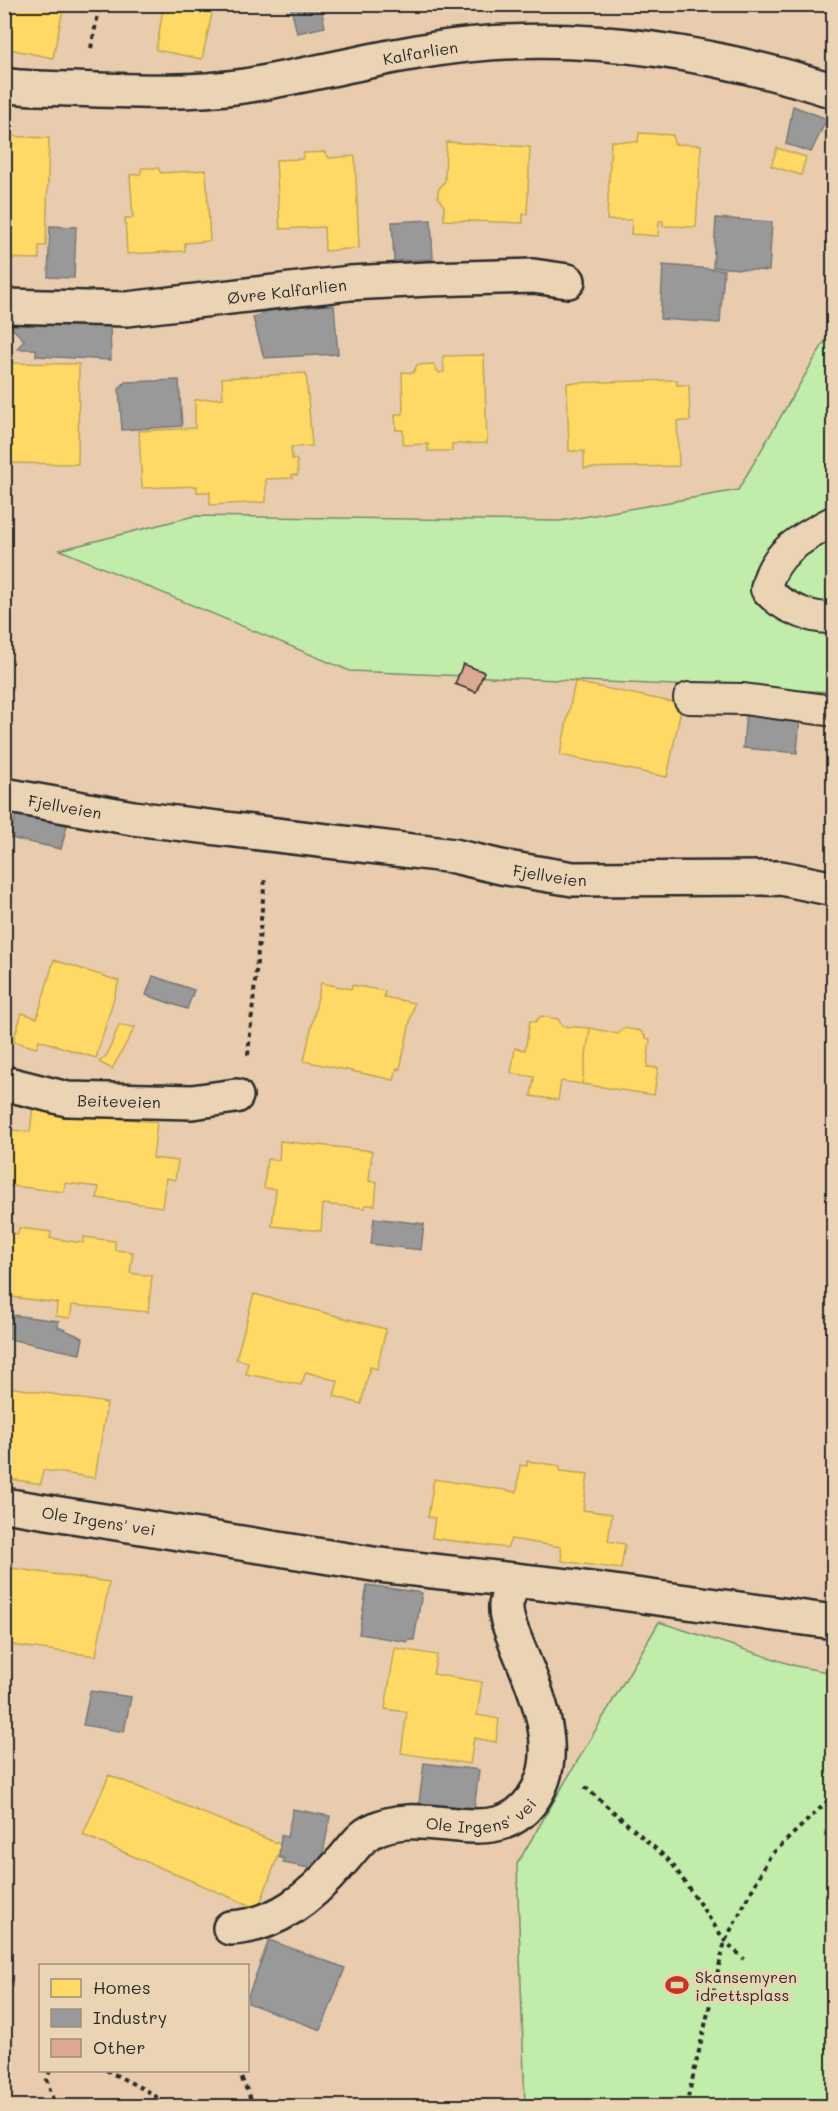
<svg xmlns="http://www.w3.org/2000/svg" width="838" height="2111" font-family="Mali,sans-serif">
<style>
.green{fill:#c1eca9;stroke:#768c6a;stroke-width:1.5}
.homes{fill:#ffd966;stroke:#bfa554;stroke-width:1.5}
.industry{fill:#999;stroke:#787878;stroke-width:1.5}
.building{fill:#dca991;stroke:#2b2b2b;stroke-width:1.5}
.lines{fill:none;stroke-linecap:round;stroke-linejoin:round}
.service-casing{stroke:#2b2b2b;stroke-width:34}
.minor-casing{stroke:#2b2b2b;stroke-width:38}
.tertiary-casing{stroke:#2b2b2b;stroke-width:38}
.path{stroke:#2b2b2b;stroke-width:4;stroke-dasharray:4.5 4.5;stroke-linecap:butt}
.service{stroke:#ebd4b4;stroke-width:30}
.minor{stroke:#ebd4b4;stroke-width:33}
.tertiary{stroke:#ebd4b4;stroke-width:33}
.labels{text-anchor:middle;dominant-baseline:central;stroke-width:6;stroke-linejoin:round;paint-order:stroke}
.street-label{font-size:16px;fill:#2b2b2b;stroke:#ebd4b4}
.poi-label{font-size:16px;fill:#2b2b2b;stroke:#ebd4b4;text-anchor:start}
</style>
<rect width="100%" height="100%" fill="#e9ccad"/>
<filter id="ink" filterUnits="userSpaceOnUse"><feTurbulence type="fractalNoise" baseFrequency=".0167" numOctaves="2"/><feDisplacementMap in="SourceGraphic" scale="12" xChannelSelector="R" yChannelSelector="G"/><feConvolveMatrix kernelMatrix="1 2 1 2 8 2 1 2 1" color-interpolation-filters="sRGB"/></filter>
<g filter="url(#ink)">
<!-- green -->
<path class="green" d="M 833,327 L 833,692 L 350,671 L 60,550 L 194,516 L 560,521 L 738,490 Z
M 659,1622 L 796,1666 L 833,1673 L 833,2106 L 525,2106 L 517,1864 Z"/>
<!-- homes -->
<path class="homes" d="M 4,4 L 64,4 L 53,58 L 4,48 Z
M 164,4 L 214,4 L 202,59 L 156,50 Z
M 345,4 L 382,4 L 346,12 Z
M 639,133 L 673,135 L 674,144 L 701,145 L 696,227 L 663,226 L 663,221 L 659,221 L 658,236 L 631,234 L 632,220 L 607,220 L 611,141 L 638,142 Z
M 4,136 L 49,138 L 46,246 L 39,246 L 39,259 L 4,258 Z
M 446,142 L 530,147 L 527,214 L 523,214 L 523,223 L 444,220 L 444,206 L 438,197 L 438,190 L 445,181 Z
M 777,148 L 806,157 L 801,175 L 771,166 Z
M 325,152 L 329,158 L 355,156 L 359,248 L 325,251 L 324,227 L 280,229 L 276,160 L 302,159 L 304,153 Z
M 142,168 L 158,168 L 161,173 L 206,170 L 210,241 L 185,243 L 185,251 L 127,254 L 125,218 L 133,218 L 130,175 L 140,174 Z
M 484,355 L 487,443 L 452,444 L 452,451 L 428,451 L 428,444 L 403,445 L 403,430 L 396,430 L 395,414 L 403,414 L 402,372 L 413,373 L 417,365 L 433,364 L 439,373 L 444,372 L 443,356 Z
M 4,359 L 12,359 L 12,363 L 79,364 L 78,464 L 4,463 Z
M 306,373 L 312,446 L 291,447 L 292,459 L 297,460 L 298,475 L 292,475 L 293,478 L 266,479 L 266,502 L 210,505 L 210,492 L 197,492 L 197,486 L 142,488 L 139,431 L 195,428 L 195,400 L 223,398 L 222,378 Z
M 677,380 L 677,385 L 689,385 L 690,421 L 677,421 L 679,466 L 584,468 L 584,451 L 569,451 L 567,383 Z
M 575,682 L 682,704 L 667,777 L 560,755 Z
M 54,960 L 119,981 L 96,1058 L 39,1040 L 36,1048 L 13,1041 L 22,1013 L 37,1018 Z
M 321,983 L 352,989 L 352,985 L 385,991 L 384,997 L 414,1003 L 400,1069 L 397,1068 L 394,1080 L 304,1061 Z
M 541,1016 L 558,1019 L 562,1026 L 590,1028 L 582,1084 L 561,1081 L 558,1100 L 531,1096 L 534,1077 L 511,1073 L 515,1048 L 525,1050 L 530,1021 L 535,1022 Z
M 119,1025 L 135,1027 L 112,1069 L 99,1062 L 107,1055 Z
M 590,1028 L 618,1034 L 624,1028 L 641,1031 L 646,1038 L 650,1039 L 647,1067 L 658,1068 L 654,1095 L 582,1084 Z
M 33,1106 L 119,1113 L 118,1118 L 157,1122 L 153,1158 L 178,1161 L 175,1180 L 166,1178 L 162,1207 L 97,1198 L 99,1187 L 65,1183 L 64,1192 L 4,1185 L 4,1129 L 30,1132 Z
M 280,1141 L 372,1151 L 369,1181 L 377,1182 L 375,1205 L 365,1205 L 365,1208 L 323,1204 L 321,1231 L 272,1226 L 276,1189 L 264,1188 L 267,1159 L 279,1160 Z
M 19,1228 L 51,1232 L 50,1238 L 83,1243 L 84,1237 L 115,1241 L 115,1250 L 133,1252 L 130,1273 L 152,1276 L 148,1312 L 72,1305 L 70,1318 L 56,1316 L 57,1303 L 4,1296 L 4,1236 L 8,1237 L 9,1233 L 18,1234 Z
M 254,1294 L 386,1329 L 377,1369 L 370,1367 L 361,1404 L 334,1396 L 338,1381 L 306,1372 L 301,1385 L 246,1374 L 248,1362 L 236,1359 Z
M 9,1387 L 107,1403 L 95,1478 L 43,1470 L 41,1484 L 4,1478 L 4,1418 Z
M 527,1461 L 560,1466 L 560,1471 L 588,1474 L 583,1510 L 612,1514 L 608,1541 L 625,1544 L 621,1569 L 562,1561 L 561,1547 L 511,1539 L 507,1548 L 432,1538 L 435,1518 L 428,1517 L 434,1479 L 517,1492 L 520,1465 L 527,1466 Z
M 11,1568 L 109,1582 L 96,1656 L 4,1644 L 4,1616 Z
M 395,1648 L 437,1655 L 433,1674 L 482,1682 L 477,1715 L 499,1719 L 496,1742 L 474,1738 L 470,1764 L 401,1753 L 407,1712 L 385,1709 Z
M 109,1775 L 282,1845 L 258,1909 L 83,1835 Z"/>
<!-- industry -->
<path class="industry" d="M 290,4 L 320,4 L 325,27 L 297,33 Z
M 793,106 L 827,119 L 811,152 L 786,144 Z
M 716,218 L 772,222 L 769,271 L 713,267 Z
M 431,220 L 433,259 L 394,261 L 392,222 Z
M 50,226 L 76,227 L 74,278 L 48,277 Z
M 663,265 L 724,270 L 720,323 L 660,319 Z
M 334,305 L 338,354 L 264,358 L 253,318 L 271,309 Z
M 10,322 L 110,326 L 111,360 L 36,356 L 36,349 L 17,349 L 24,340 L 9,325 Z
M 179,380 L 182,426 L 122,430 L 119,389 L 125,382 Z
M 746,712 L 800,717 L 797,753 L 743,748 Z
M 16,814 L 67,825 L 61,849 L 10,838 Z
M 153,976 L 194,990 L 187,1009 L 146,995 Z
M 374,1218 L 424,1224 L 421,1250 L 371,1244 Z
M 4,1314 L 59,1321 L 58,1327 L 83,1338 L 80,1354 L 4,1338 Z
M 367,1585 L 422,1593 L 414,1640 L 409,1640 L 408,1642 L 359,1634 Z
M 90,1691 L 131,1697 L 124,1732 L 83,1725 Z
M 424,1763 L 479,1770 L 474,1810 L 419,1803 Z
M 293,1809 L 330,1816 L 320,1870 L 283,1863 L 284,1859 L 279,1857 L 281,1835 L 287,1837 Z
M 269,1940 L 345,1968 L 321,2030 L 248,2003 L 248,1996 Z"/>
<!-- building -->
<path class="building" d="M 463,664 L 484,672 L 476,692 L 455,684 Z"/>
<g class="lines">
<!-- service casing -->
<g class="service-casing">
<path id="service" d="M 834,521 C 803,537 772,553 766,589 C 781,607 810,619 834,618
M 689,698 L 743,699 L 834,711"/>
</g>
<!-- minor casing -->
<g class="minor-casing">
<g id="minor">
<path id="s1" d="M 4,85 C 27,89 50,88 72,89 C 129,91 188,94 244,86 C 319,74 392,53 467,45 C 591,32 716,53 834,91"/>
<path id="s2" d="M 4,306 L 127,309 L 350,283 L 429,279 L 533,276 L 568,281"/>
<path id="s3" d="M 4,795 L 133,818 L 454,856 L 501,867 L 573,879 L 781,878 L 834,889"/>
<path id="s4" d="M 4,1083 L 67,1099 L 192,1102 L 236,1096"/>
<path id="s5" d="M 230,1928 C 276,1926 311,1897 340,1863 C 350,1853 359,1837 372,1831 C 427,1801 501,1860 538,1790 C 562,1745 534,1687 517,1645 C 513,1634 505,1619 506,1606 C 506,1598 512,1588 515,1580"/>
</g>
</g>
<!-- tertiary casing -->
<g class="tertiary-casing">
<g id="tertiary">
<path id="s6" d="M 4,1505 L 379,1565 L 577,1587 L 834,1622"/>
</g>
</g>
<!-- path -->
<path class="path" d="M 91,48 L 100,4
M 248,1055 L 265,878
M 585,1787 L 671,1862 L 725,1941 L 744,1959
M 50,2070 L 47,2080 L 55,2106
M 106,2070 L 151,2093 L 169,2106
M 238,2070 L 254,2106
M 686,2106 L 725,1941 L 770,1856 L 834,1795"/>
<!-- service -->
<use href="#service" class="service"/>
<!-- minor -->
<use href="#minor" class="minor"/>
<!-- tertiary -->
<use href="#tertiary" class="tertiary"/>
</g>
</g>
<!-- icons -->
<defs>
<g id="stadium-bare" transform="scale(1.8)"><path d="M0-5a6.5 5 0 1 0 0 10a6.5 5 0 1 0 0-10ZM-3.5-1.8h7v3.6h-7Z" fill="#c8321e" stroke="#ebd4b4" stroke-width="2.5" paint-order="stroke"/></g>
</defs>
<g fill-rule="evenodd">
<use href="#stadium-bare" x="677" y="1985"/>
</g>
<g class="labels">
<!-- street labels -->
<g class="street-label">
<text stroke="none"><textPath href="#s1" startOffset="420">Kalfarlien</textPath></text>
<text stroke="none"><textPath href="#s2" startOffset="284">Øvre Kalfarlien</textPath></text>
<text stroke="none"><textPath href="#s3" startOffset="62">Fjellveien</textPath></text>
<text stroke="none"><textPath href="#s3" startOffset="552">Fjellveien</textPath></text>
<text stroke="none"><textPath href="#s4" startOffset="117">Beiteveien</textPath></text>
<text stroke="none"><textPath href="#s6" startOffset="96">Ole Irgens' vei</textPath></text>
<text stroke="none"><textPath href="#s5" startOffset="290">Ole Irgens' vei</textPath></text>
</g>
<!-- poi labels -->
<g class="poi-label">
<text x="695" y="1976">Skansemyren<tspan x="695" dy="18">idrettsplass</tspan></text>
</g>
</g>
<!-- margin -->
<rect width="838" height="2111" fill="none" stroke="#ebd4b4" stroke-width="24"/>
<rect x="12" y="12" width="814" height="2087" fill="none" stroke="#2b2b2b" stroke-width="2" filter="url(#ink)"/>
<!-- legend -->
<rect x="39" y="1964" width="210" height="108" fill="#ebd4b4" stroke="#9e907d" stroke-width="1.5"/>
<rect x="51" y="1979" width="30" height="18" fill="#ffd966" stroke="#9e907d" stroke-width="1.5"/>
<text x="93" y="1994" font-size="18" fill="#2b2b2b">Homes</text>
<rect x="51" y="2009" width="30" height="18" fill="#999999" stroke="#9e907d" stroke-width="1.5"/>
<text x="93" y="2024" font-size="18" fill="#2b2b2b">Industry</text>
<rect x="51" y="2039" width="30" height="18" fill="#dca991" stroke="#9e907d" stroke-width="1.5"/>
<text x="93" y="2054" font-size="18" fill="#2b2b2b">Other</text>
</svg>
